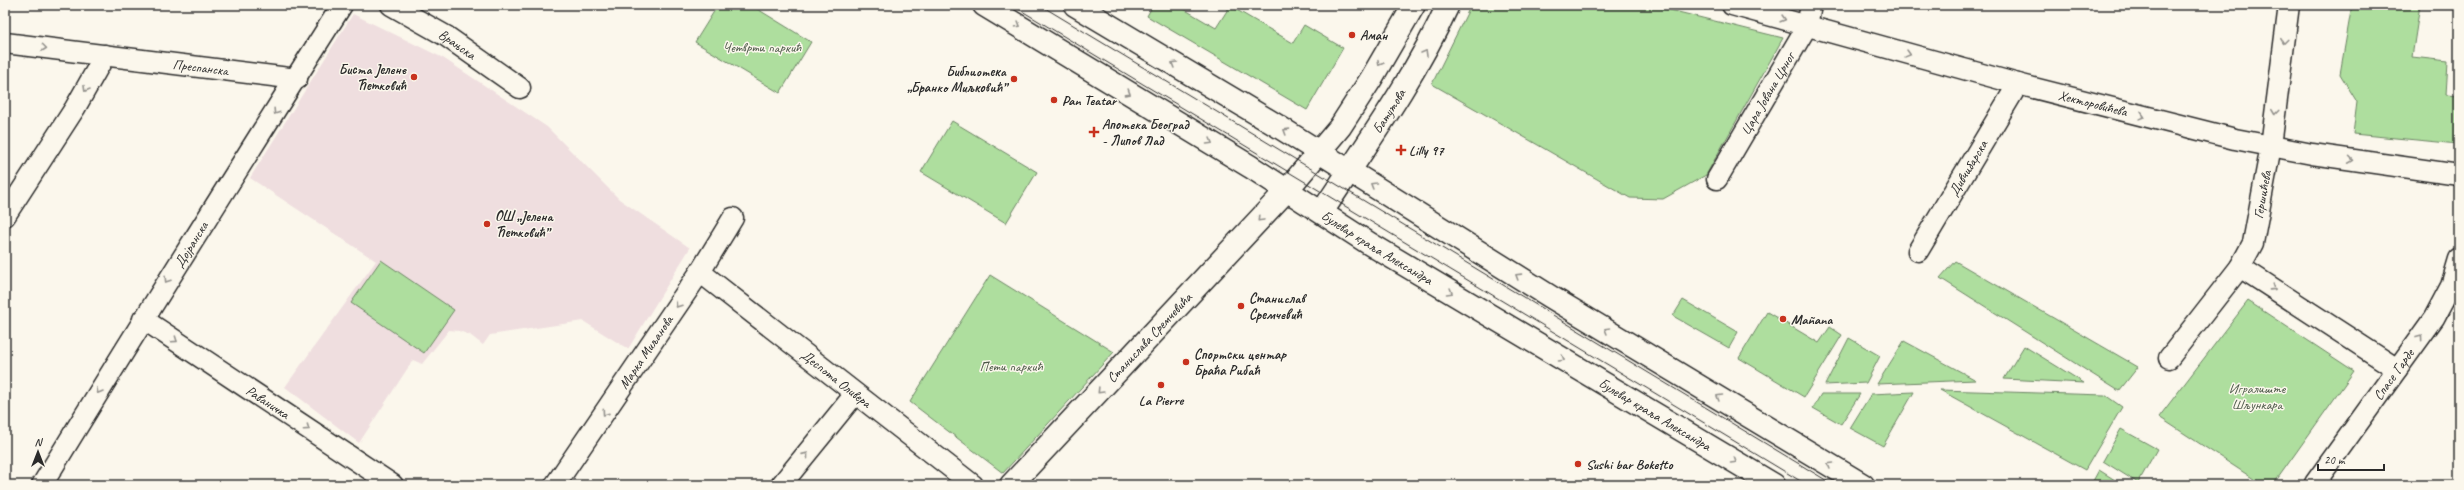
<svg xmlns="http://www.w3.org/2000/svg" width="2464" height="490" font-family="Caveat,sans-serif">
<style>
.built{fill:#efdedf}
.green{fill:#aede9e;stroke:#6c8464}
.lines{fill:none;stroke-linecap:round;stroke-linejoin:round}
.minor-casing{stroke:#2b2b2b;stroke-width:23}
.tertiary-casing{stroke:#2b2b2b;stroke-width:25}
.secondary-casing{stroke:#2b2b2b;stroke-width:25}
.minor{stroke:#fbf7ec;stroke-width:20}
.tertiary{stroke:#fbf7ec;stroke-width:22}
.secondary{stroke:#fbf7ec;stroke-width:22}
.tram{stroke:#2b2b2b;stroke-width:1}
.oneway{stroke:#93918c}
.poi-dot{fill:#c8321e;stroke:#fbf7ec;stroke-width:1.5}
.labels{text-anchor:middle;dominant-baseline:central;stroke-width:3;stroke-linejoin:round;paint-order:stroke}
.poi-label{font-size:14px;font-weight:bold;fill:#2b2b2b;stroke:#fbf7ec;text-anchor:start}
.street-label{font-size:14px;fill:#2b2b2b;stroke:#fbf7ec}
.park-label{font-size:14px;fill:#4c5848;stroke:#fbf7ec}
</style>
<rect width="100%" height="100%" fill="#fbf7ec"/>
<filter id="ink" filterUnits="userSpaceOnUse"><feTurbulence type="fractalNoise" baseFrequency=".025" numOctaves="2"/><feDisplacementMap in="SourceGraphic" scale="8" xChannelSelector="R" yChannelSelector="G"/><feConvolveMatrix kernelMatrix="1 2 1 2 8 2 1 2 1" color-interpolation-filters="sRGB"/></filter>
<g filter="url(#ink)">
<!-- built -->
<path class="built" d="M 353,14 L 443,58 L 547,127 L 619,199 L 690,248 L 628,349 L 583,321 L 490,335 L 483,345 L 470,335 L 459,331 L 449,330 L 422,364 L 413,360 L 359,443 L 285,387 L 376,261 L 250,178 Z"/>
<!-- green -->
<path class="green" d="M 718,5 L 751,5 L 811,42 L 780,93 L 695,42 Z
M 1153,5 L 1177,5 L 1216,28 L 1230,6 L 1293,43 L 1304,25 L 1343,48 L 1307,110 L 1147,16 Z
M 1471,5 L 1650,5 L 1783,38 L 1706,175 L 1663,199 L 1630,198 L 1432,84 Z
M 2352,5 L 2420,5 L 2412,57 L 2448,61 L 2446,95 L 2459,96 L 2459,144 L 2353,134 L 2357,102 L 2340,74 Z
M 952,121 L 1037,172 L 1006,223 L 921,172 Z
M 381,260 L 454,310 L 424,353 L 351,303 Z
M 1955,261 L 2138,367 L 2119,391 L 1940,278 Z
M 990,275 L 1114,352 L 1003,473 L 910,402 Z
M 1683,300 L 1738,332 L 1729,348 L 1673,316 Z
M 2248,301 L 2354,371 L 2273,485 L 2263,485 L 2159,417 Z
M 1767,312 L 1819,343 L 1830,327 L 1842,335 L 1804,397 L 1739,358 Z
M 1849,338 L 1880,356 L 1866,383 L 1825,385 Z
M 1904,341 L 1976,380 L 1877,384 Z
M 2024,346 L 2084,383 L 2004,379 Z
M 1940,390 L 2105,395 L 2122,407 L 2085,470 Z
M 1914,392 L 1883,446 L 1850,428 L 1871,394 Z
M 1821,394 L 1860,394 L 1841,424 L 1813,408 Z
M 2121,429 L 2157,449 L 2138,483 L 2103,461 Z
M 2099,470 L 2123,485 L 2100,485 L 2093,481 Z"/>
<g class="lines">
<!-- minor casing -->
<g class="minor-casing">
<g id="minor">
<path id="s1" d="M 391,5 L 446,36 L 520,88"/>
<path id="s2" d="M 1732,5 L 2018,84 L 2235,139 L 2312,154 L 2459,175"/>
<path id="s3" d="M 5,43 L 297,79"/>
<path id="s4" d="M 1717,179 L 1807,26 L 1811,5"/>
<path d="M 5,216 L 75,108 L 105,55"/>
<path id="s5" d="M 1918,251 L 2018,84"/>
<path d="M 2240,267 L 2397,369"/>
<path id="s6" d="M 700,272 L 973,485"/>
<path id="s7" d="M 143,319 L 393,485"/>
<path id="s8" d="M 2169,358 L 2240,267 L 2253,243 L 2271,146 L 2289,5"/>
<path id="s9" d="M 2315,483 L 2434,318 L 2451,286 L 2459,259"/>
<path id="s10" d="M 42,485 C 140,324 241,164 342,5"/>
<path id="s11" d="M 555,485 L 700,272 L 733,218"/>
<path d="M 781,485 L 855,394"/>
</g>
</g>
<!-- tertiary casing -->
<g class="tertiary-casing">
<g id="tertiary">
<path id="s12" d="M 1011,485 L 1287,190"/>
</g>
</g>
<!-- secondary casing -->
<g class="secondary-casing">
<g id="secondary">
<path id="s13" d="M 984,5 L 1251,167 L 1370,244 L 1774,485"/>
<path d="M 1075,5 L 1276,125 L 1551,297 L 1863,485"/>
<path d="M 1287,190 L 1340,127 L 1371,79 L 1414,5"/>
<path id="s14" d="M 1322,212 C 1366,145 1414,79 1448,5"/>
</g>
</g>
<!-- minor -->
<use href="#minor" class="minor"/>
<!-- tertiary -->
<use href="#tertiary" class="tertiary"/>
<!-- secondary -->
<use href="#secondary" class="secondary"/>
<!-- tram -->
<path class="tram" d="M 1012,5 L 1807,485
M 1040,5 L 1834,485"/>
</g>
<!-- one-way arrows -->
<defs><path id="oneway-chevron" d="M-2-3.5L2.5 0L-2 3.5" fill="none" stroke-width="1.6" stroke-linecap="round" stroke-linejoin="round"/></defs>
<g class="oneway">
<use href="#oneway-chevron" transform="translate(1783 19) rotate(16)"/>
<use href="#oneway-chevron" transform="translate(1018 25) rotate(31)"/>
<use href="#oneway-chevron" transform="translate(2284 41) rotate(97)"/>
<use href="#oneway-chevron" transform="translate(44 48) rotate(7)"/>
<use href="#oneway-chevron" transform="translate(1425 53) rotate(-60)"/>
<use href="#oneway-chevron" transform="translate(1908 54) rotate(15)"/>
<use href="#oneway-chevron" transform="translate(1380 63) rotate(120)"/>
<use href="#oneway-chevron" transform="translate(1174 64) rotate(-149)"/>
<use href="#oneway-chevron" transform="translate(86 89) rotate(120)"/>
<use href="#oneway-chevron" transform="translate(1128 93) rotate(32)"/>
<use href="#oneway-chevron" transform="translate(276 112) rotate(123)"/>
<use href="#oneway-chevron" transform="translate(2275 112) rotate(97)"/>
<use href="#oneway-chevron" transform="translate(2142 116) rotate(15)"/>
<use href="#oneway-chevron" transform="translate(1286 131) rotate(-148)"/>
<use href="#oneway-chevron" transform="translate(1210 142) rotate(31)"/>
<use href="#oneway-chevron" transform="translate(2351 160) rotate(8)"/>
<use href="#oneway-chevron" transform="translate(1373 185) rotate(-149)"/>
<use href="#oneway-chevron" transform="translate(1260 219) rotate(133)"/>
<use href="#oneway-chevron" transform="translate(1518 276) rotate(-148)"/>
<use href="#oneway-chevron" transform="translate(167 280) rotate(123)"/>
<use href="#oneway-chevron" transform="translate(2273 288) rotate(33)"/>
<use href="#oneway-chevron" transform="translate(1450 292) rotate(31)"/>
<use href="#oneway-chevron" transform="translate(678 305) rotate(124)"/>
<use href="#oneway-chevron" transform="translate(1607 330) rotate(-149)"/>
<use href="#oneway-chevron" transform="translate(2420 337) rotate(-54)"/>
<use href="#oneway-chevron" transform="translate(175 340) rotate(34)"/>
<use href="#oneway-chevron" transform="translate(1562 359) rotate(31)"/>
<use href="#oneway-chevron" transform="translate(99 391) rotate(121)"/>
<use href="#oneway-chevron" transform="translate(1100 391) rotate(134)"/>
<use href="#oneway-chevron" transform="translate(1719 397) rotate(-149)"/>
<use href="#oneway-chevron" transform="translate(605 413) rotate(125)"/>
<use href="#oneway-chevron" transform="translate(307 428) rotate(34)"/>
<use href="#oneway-chevron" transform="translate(806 455) rotate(-51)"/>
<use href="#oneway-chevron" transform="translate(1734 461) rotate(31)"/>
<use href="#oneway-chevron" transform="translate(1830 465) rotate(-149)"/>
</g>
</g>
<!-- markers -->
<g class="poi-dot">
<circle cx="1352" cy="35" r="4"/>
<circle cx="414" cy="77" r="4"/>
<circle cx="1014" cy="79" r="4"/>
<circle cx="1054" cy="100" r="4"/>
<path d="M1092 126h4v4h4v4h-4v4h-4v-4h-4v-4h4z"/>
<path d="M1399 144h4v4h4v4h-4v4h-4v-4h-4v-4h4z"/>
<circle cx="487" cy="224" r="4"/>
<circle cx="1241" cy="306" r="4"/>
<circle cx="1783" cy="319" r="4"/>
<circle cx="1186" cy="362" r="4"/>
<circle cx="1161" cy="385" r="4"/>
<circle cx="1578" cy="464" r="4"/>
</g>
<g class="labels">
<!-- poi labels -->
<g class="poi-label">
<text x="1360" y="35">Аман</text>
<text x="406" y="69" text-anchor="end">Биста Јелене<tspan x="406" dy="16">Ћетковић</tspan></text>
<text x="1006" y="71" text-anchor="end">Библиотека<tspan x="1006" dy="16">„Бранко Миљковић”</tspan></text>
<text x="1062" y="100">Pan Teatar</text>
<text x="1102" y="124">Апотека Београд<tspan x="1102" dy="16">- Липов Лад</tspan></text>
<text x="1409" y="150">Lilly 97</text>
<text x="495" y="216">ОШ „Јелена<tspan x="495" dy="16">Ћетковић”</tspan></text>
<text x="1249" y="298">Станислав<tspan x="1249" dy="16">Сремчевић</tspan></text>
<text x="1791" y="319">Mañana</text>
<text x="1194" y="354">Спортски центар<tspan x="1194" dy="16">Браћа Рибаћ</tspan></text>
<text x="1161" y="400" text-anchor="middle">La Pierre</text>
<text x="1586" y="464">Sushi bar Boketto</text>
</g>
<!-- street labels -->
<g class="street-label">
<text stroke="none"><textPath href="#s1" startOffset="77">Врањска</textPath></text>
<text stroke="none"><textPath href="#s3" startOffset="197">Преспанска</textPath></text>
<text stroke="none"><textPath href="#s4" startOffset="99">Цара Јована Црног</textPath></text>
<text stroke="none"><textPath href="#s2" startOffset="374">Хекторовићева</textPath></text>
<text stroke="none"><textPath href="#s14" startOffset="121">Батутова</textPath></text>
<text stroke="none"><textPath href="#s5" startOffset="97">Дивчибарска</textPath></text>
<text stroke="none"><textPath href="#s8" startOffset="192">Гершићева</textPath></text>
<text stroke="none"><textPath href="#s10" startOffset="283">Дојранска</textPath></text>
<text stroke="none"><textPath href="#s13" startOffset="462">Булевар краља Александра</textPath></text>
<text stroke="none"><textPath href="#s12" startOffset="202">Станислава Сремчевића</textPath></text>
<text stroke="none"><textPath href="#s11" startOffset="161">Марка Миљанова</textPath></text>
<text stroke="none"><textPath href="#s9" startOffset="134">Спасе Гарде</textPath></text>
<text stroke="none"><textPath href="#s6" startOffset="173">Деспота Оливера</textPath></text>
<text stroke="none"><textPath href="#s7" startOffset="150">Раваничка</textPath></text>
<text stroke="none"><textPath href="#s13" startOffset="786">Булевар краља Александра</textPath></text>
</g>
<!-- park labels -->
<g class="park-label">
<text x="762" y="47">Четврти паркић</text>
<text x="1011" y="366">Пети паркић</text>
<text x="2257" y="388">Игралиште<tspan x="2257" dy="16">Шљункара</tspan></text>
</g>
</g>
<!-- margin -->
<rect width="2464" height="490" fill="none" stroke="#fbf7ec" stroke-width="20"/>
<rect x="10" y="10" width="2444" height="470" fill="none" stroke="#2b2b2b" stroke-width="1.5" filter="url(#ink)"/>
<!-- north arrow -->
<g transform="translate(38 452)" stroke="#fbf7ec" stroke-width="3" paint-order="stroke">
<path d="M0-3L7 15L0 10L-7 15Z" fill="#2b2b2b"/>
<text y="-6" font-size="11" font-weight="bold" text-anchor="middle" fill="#2b2b2b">N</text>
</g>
<!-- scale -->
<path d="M2318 464v6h66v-6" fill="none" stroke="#2b2b2b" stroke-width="2"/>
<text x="2324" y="464" font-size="12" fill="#2b2b2b" stroke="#fbf7ec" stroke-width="3" paint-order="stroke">20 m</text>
</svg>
